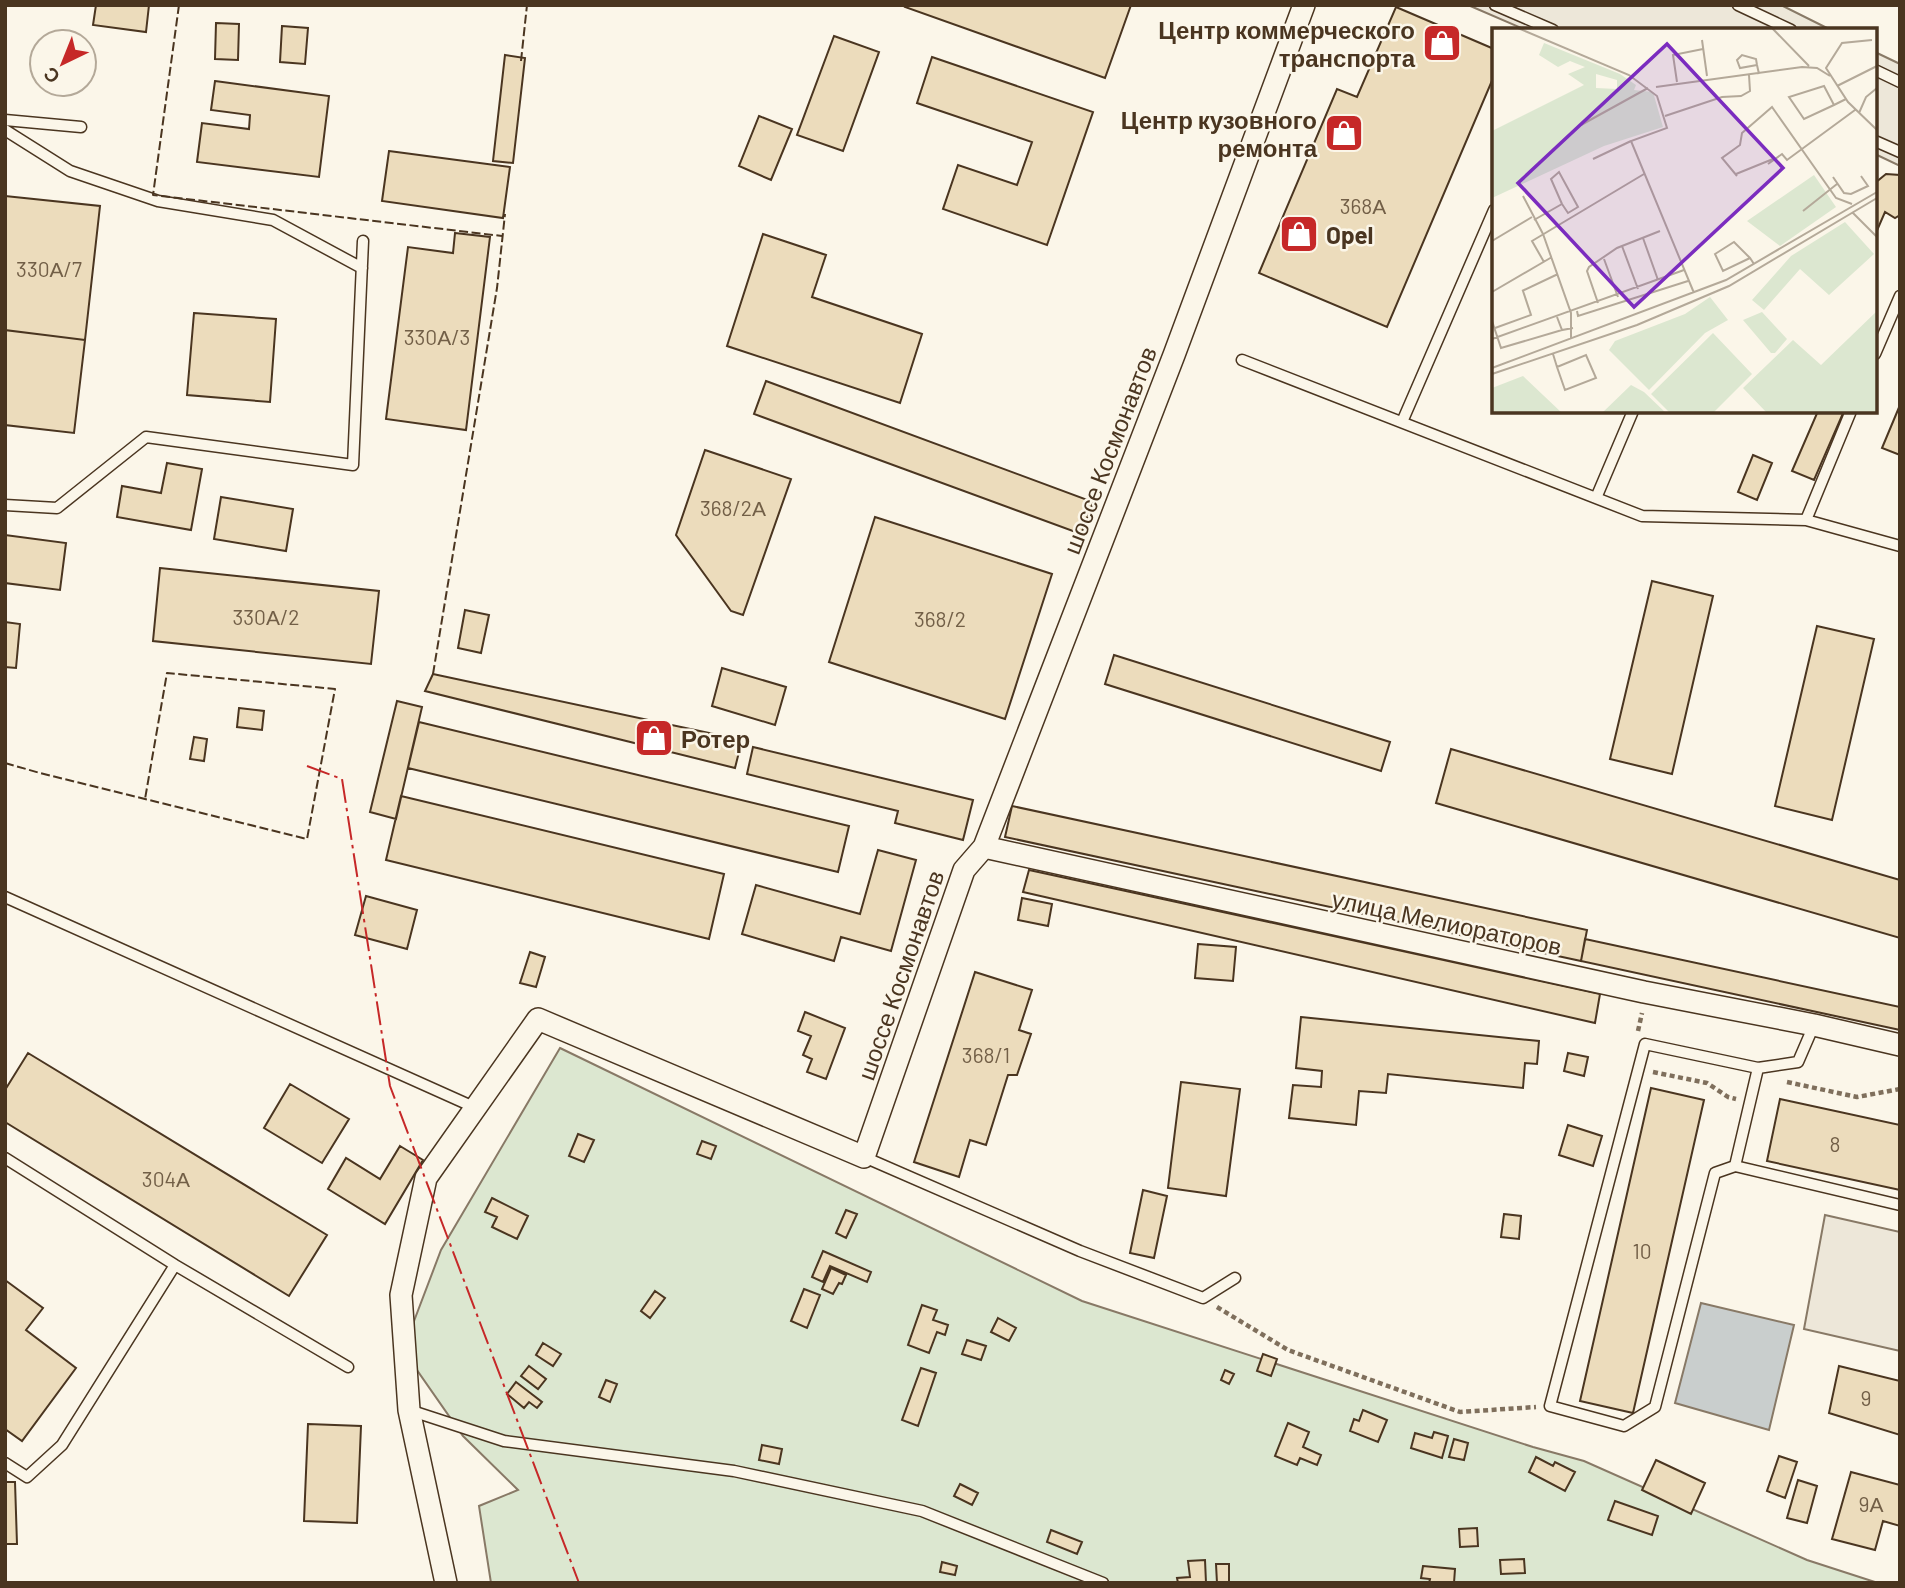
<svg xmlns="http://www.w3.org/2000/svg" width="1905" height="1588" font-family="Barlow,sans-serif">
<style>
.green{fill:#dce7d0;stroke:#887966;stroke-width:2}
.parking{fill:#ede7d9;stroke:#887966;stroke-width:2}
.water{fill:#c9cecd;stroke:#887966;stroke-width:2}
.building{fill:#ecdcbc;stroke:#4a3520;stroke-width:2}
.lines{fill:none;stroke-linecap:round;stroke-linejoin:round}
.service-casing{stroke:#4a3520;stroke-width:13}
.minor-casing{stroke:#4a3520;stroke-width:24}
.path{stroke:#7f6f5c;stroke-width:4.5;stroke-dasharray:5 3.5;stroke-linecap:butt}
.service{stroke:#fbf6e9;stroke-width:10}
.minor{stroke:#fbf6e9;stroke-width:21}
.fence{stroke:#4a3520;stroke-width:2;stroke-dasharray:9 3.5;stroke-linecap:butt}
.power{stroke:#c62828;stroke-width:2;stroke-dasharray:24 5 3.5 5;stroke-linecap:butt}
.labels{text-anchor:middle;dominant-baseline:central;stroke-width:5;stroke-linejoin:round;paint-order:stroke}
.number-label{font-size:21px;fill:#725f47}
.poi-label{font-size:24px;font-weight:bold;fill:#4a3520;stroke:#fbf6e9;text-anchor:end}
.street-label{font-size:24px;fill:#4a3520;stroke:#fbf6e9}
.inset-road{fill:none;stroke:#b4a999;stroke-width:2}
.view{fill:#7b2cbf;fill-opacity:0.15;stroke:#7b2cbf;stroke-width:3.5}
.inset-edge{fill:none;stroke:#4a3520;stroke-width:3.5}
</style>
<rect width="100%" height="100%" fill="#fbf6e9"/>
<!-- green -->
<path class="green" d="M 560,1048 L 1082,1301 L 1533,1447 L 1584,1461 L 1807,1560 L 1878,1583 L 491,1583 L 479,1506 L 518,1490 L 463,1436 L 403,1350 L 441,1250 Z"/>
<!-- parking -->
<path class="parking" d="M 1468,5 L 1781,5 L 1831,30 L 1526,30 Z
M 1875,52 L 1900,64 L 1900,166 L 1875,154 Z
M 1825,1215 L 1900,1232 L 1900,1351 L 1804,1329 Z"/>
<!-- water -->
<path class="water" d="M 1701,1303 L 1794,1325 L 1769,1430 L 1675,1403 Z"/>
<!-- building -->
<path class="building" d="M 96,5 L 149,5 L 146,32 L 93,25 Z
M 906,5 L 1131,5 L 1105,78 L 905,7 Z
M 1396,7 L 1494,49 L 1494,76 L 1387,327 L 1259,273 L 1337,89 L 1357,97 Z
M 216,23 L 239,24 L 238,60 L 215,59 Z
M 282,26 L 308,28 L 305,64 L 280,62 Z
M 834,36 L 879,52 L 843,151 L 797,135 Z
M 505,55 L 525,58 L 513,163 L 493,161 Z
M 932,57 L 1093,112 L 1047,245 L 943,209 L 958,165 L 1017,185 L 1032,142 L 917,103 Z
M 215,81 L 329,96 L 319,177 L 197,162 L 202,123 L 249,129 L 250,115 L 211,110 Z
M 759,116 L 792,129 L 771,180 L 739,166 Z
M 389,151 L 510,167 L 503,218 L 382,201 Z
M 1886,174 L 1900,175 L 1900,215 L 1895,218 L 1885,212 L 1875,235 L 1875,183 Z
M 5,196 L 100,206 L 85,340 L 5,330 Z
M 455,233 L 490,237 L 466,430 L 386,419 L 408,247 L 453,253 Z
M 763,234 L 826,255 L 812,297 L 922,334 L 900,403 L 727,346 Z
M 194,313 L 276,319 L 270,402 L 187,395 Z
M 5,330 L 85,340 L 74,433 L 5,425 Z
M 766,381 L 1093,502 L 1081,534 L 754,414 Z
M 1900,405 L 1900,455 L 1882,448 Z
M 1818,411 L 1844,411 L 1814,480 L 1792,471 Z
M 705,450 L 791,479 L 743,615 L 731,611 L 676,535 Z
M 1753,455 L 1772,463 L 1757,500 L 1738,492 Z
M 167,463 L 202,469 L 191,530 L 117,517 L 122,486 L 161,493 Z
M 221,497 L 293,509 L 286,551 L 214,539 Z
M 875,517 L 1052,574 L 1005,719 L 829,662 Z
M 5,535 L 66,543 L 60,590 L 5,583 Z
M 160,568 L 379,591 L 371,664 L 153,641 Z
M 1652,581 L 1713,596 L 1672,774 L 1610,759 Z
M 465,610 L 489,615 L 481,653 L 458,648 Z
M 5,622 L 20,624 L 16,668 L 5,667 Z
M 1817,626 L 1874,639 L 1832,820 L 1775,806 Z
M 1114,655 L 1390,742 L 1381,771 L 1105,684 Z
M 722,668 L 786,687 L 775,725 L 712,706 Z
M 433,674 L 742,740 L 735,768 L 425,691 Z
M 397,701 L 422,707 L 396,819 L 370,812 Z
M 239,708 L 264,711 L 262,730 L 237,727 Z
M 419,722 L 849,826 L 838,872 L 408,768 Z
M 194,737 L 207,739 L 204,761 L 190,759 Z
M 753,747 L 973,800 L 963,840 L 895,823 L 898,811 L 747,774 Z
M 1451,749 L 1900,880 L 1900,938 L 1436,803 Z
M 401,796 L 724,874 L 709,939 L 386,860 Z
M 1012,806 L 1587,930 L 1581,961 L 1005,837 Z
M 878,850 L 916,860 L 891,951 L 841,937 L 834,961 L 742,934 L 756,885 L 860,914 Z
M 1029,870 L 1600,994 L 1595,1023 L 1023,892 Z
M 366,896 L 417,910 L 407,949 L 355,935 Z
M 1022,898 L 1052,904 L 1048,926 L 1018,920 Z
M 1585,939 L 1900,1007 L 1900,1030 L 1581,961 Z
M 1198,944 L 1236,947 L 1233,981 L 1195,978 Z
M 530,952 L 545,957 L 536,987 L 520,983 Z
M 975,972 L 1032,990 L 1019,1030 L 1031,1034 L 1017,1075 L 1008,1075 L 986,1145 L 970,1140 L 959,1177 L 914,1162 Z
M 805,1012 L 845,1028 L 826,1079 L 807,1072 L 812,1059 L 803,1055 L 811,1036 L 798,1031 Z
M 1301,1017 L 1539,1041 L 1537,1064 L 1525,1063 L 1523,1088 L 1388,1074 L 1386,1093 L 1359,1091 L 1356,1125 L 1289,1118 L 1293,1085 L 1321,1087 L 1322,1071 L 1296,1068 Z
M 28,1053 L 327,1235 L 289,1296 L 5,1122 L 5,1090 Z
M 1568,1053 L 1588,1057 L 1584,1076 L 1564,1071 Z
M 1181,1082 L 1240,1089 L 1226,1196 L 1168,1188 Z
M 290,1084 L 349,1119 L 322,1163 L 264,1128 Z
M 1651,1088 L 1704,1100 L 1633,1413 L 1580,1401 Z
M 1780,1099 L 1900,1125 L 1900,1190 L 1767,1161 Z
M 1568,1125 L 1602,1136 L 1593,1166 L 1559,1155 Z
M 578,1134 L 594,1140 L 584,1162 L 569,1156 Z
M 702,1141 L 716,1146 L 711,1159 L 697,1154 Z
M 400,1146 L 423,1160 L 385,1224 L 328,1189 L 346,1158 L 380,1179 Z
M 1143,1190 L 1167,1196 L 1154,1258 L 1130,1253 Z
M 492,1198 L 528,1216 L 517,1239 L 492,1227 L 497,1217 L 485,1212 Z
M 846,1210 L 857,1214 L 846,1238 L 836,1233 Z
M 1504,1214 L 1521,1216 L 1519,1239 L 1501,1237 Z
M 823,1251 L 871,1272 L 867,1282 L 830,1266 L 823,1282 L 812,1277 Z
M 831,1268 L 846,1275 L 842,1284 L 839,1283 L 833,1294 L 822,1289 Z
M 5,1280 L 43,1308 L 26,1330 L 76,1368 L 22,1441 L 5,1429 Z
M 804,1289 L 820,1295 L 807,1328 L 791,1321 Z
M 655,1291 L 665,1298 L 650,1318 L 641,1311 Z
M 922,1305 L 937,1310 L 933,1320 L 948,1325 L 945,1335 L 937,1332 L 929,1353 L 908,1345 Z
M 998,1318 L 1016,1328 L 1009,1341 L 991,1332 Z
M 967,1340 L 986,1346 L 981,1360 L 962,1354 Z
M 543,1343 L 561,1354 L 553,1366 L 536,1355 Z
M 1263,1354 L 1277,1359 L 1271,1376 L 1257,1371 Z
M 529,1366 L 546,1379 L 538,1389 L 521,1376 Z
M 1839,1366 L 1900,1381 L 1900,1435 L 1829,1413 Z
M 921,1368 L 936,1373 L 918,1426 L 902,1420 Z
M 1225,1370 L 1234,1374 L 1229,1384 L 1221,1380 Z
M 606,1380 L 617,1384 L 610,1402 L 599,1397 Z
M 516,1382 L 542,1402 L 537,1408 L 529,1402 L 524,1408 L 507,1394 Z
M 1363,1410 L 1387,1420 L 1378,1442 L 1350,1431 L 1354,1419 L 1359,1421 Z
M 1288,1423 L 1309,1432 L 1303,1447 L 1321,1455 L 1317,1465 L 1300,1458 L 1297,1465 L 1275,1456 Z
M 308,1424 L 361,1426 L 357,1523 L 304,1521 Z
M 1434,1432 L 1448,1436 L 1442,1458 L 1411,1448 L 1415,1433 L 1432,1438 Z
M 1454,1439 L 1468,1443 L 1464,1460 L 1449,1457 Z
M 762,1445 L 782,1449 L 779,1464 L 759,1460 Z
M 1779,1456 L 1797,1462 L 1785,1498 L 1767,1491 Z
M 1536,1457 L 1553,1466 L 1555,1462 L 1575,1472 L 1565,1491 L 1529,1472 Z
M 1656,1460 L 1705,1483 L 1691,1514 L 1642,1490 Z
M 1851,1472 L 1900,1485 L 1900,1526 L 1883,1521 L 1875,1550 L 1832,1539 Z
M 1798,1480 L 1817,1486 L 1807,1523 L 1787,1518 Z
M 5,1482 L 15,1482 L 17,1544 L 5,1544 Z
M 960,1484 L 978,1493 L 972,1505 L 954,1496 Z
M 1615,1501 L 1658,1516 L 1652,1535 L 1608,1520 Z
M 1477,1528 L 1478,1546 L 1460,1547 L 1459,1529 Z
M 1051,1530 L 1082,1542 L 1077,1554 L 1047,1542 Z
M 1524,1559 L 1525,1573 L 1501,1574 L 1500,1560 Z
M 1205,1560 L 1206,1583 L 1178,1583 L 1177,1578 L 1190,1577 L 1188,1561 Z
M 942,1562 L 957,1566 L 955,1575 L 940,1572 Z
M 1216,1564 L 1229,1564 L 1229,1583 L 1217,1583 Z
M 1423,1566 L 1455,1569 L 1454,1583 L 1429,1583 L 1430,1579 L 1421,1578 Z"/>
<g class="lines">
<!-- service casing -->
<g class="service-casing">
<path id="service" d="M 1495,5 L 1553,30
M 1738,5 L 1791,30
M 1875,70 L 1900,82
M 5,120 L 81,127
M 5,130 L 70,171 L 158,201 L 273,220 L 362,268
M 1875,141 L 1900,152
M 1875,354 L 1900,296
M 1242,360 L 1642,516 L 1806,520 L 1900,546
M 1402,422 L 1494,210
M 1596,498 L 1633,411
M 5,505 L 57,508 L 146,437 L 353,465 L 363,241
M 1806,520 L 1851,411
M 5,897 L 476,1108
M 1758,1068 L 1798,1062 L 1814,1025
M 864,1157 L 1080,1251 L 1203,1298 L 1235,1278
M 5,1158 L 175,1265 L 348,1367
M 1735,1166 L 1715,1173 L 1655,1407 L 1624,1426 L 1550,1406 L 1645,1044 L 1758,1068 L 1735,1166 L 1900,1205
M 409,1410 L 504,1441 L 734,1471 L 922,1511 L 1103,1583
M 5,1463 L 27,1477 L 62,1445 L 175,1265"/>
</g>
<!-- minor casing -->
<g class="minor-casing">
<path id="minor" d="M 984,847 L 1644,992 L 1814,1025 L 1900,1045
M 446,1583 L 409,1410 L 401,1295 L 426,1178 L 538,1019 L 864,1157 L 964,870 L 984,847 L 1174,355 L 1304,5"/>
</g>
<!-- path -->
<path class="path" d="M 1638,1031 L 1642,1013
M 1653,1072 L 1707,1083 L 1728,1097 L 1736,1099
M 1787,1082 L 1857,1097 L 1900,1089
M 1217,1307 L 1288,1350 L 1460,1412 L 1536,1407"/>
<!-- service -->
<use href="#service" class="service"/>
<!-- minor -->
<use href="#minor" class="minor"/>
<!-- fence -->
<path class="fence" d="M 179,5 L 153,195 L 502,236
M 521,61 L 527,5
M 433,674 L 497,288 L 505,214
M 5,763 L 40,773 L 307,839 L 335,689 L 167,673 L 145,799"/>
<!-- power -->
<path class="power" d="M 307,766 L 342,779 L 390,1086 L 579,1583"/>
</g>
<!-- icons -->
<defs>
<g id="shop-square" transform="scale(2.0125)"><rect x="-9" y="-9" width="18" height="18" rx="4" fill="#c62828" stroke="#fbf6e9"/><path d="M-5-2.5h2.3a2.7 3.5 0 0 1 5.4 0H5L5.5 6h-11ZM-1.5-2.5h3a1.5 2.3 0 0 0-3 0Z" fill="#fff"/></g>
</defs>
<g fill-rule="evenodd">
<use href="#shop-square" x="1442" y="43"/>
<use href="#shop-square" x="1344" y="133"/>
<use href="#shop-square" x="1299" y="234"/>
<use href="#shop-square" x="654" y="738"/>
</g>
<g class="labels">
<!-- number labels -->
<g class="number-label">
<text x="1363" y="205">368А</text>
<text x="49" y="268">330А/7</text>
<text x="437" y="336">330А/3</text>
<text x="733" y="507">368/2А</text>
<text x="266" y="616">330А/2</text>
<text x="940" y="618">368/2</text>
<text x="986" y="1054">368/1</text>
<text x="1835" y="1143">8</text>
<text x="166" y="1178">304А</text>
<text x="1642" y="1250">10</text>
<text x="1866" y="1397">9</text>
<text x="1871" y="1503">9А</text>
</g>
<!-- poi labels -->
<g class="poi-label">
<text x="1415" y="29">Центр коммерческого<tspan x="1415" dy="28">транспорта</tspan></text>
<text x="1317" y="119">Центр кузовного<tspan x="1317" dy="28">ремонта</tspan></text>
<text x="1326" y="234" text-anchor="start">Opel</text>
<text x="681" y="738" text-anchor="start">Ротер</text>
</g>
<!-- street labels -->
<g class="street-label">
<text transform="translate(1109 450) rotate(-69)">шоссе Космонавтов</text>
<text transform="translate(1447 922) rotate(12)">улица Мелиораторов</text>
<text transform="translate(900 975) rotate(-71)">шоссе Космонавтов</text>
</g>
</g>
<!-- overview -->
<g transform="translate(1492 28)">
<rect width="385" height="385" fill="#fbf6e9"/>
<path d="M 52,15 L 128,46 L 144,57 L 142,62 L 161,64 L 171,99 L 112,118 L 0,170 L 0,103 L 92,57 L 76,46 L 93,39 L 78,33 L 66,39 L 47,27 ZM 104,46 L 125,52 L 125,61 L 104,60 ZM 322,147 L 344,179 L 288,218 L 255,193 ZM 353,194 L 382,226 L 337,267 L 308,241 L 272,282 L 260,272 L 299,228 ZM 218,269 L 236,292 L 213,305 L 157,362 L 117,322 L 123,313 L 193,286 ZM 385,283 L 385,385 L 275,385 L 251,360 L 301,312 L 329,337 ZM 270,284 L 295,311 L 283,325 L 279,325 L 251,292 ZM 221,305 L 260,346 L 221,385 L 178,385 L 159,366 ZM 31,348 L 70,385 L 0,385 L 0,360 ZM 139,357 L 152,364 L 174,385 L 110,385 Z" fill="#dce7d0" fill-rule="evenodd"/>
<path class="inset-road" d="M 26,0 L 137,47 L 165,68 L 175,100 L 139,113 L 202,265M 280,0 L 317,38M 210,12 L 215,48M 380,12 L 350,15 L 334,40 L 356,74 L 385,102M 265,37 L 248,40 L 245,32 L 250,27 L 264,31 L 265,37 L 267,46M 185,54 L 181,27 L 211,21M 345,58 L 385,38M 164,59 L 310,39 L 325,40 L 338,48M 342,77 L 332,58 L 297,69 L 312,91 L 342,77 L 354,71M 367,85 L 374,69 L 385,60M 173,88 L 230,69 L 249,68 L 258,63 L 257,47M 89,97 L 156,60M 101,131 L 139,113M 276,136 L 290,126 L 295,132 L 363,82M 244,146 L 281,131M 245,148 L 230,130 L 248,117 L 250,105 L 280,79 L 344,170 L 360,176M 341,149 L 352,165 L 359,166 L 376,158 L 369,148M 31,168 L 51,206 L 79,285 L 79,310M 311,183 L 345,156M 360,184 L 385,209M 42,192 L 70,176 L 76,185 L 86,179 L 67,144 L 59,151 L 70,176M 151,210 L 166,252M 0,213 L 40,189M 130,218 L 146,261M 258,230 L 231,243 L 223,226 L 242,214 L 258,230 L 262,236M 112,231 L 126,269M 52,234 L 40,213 L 152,146M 30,263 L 66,246M 0,264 L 60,229M 106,275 L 95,243 L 97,239 L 125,220 L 168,203M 85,283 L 86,288 L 196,253M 65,289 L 70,302 L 81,300M 0,293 L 9,320 L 70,302M 3,300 L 39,287 L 31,263M 0,311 L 192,242M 61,326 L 65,339 L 73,362 L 104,350 L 94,327 L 65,339M 0,340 L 234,252 L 385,164M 0,346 L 145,297 L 237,258 L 385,170"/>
<path class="view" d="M 175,16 L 291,140 L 142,279 L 26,155 Z"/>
<rect width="385" height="385" class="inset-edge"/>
</g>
<!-- border -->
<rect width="1905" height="1588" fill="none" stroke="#4a3520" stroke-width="14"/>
<!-- north arrow -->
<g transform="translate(63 63) rotate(223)"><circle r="33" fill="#fbf6e9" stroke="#b4a999" stroke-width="2"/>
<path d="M0-5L12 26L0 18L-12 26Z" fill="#c62828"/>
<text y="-10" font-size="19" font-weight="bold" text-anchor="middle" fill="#4a3520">С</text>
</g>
</svg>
